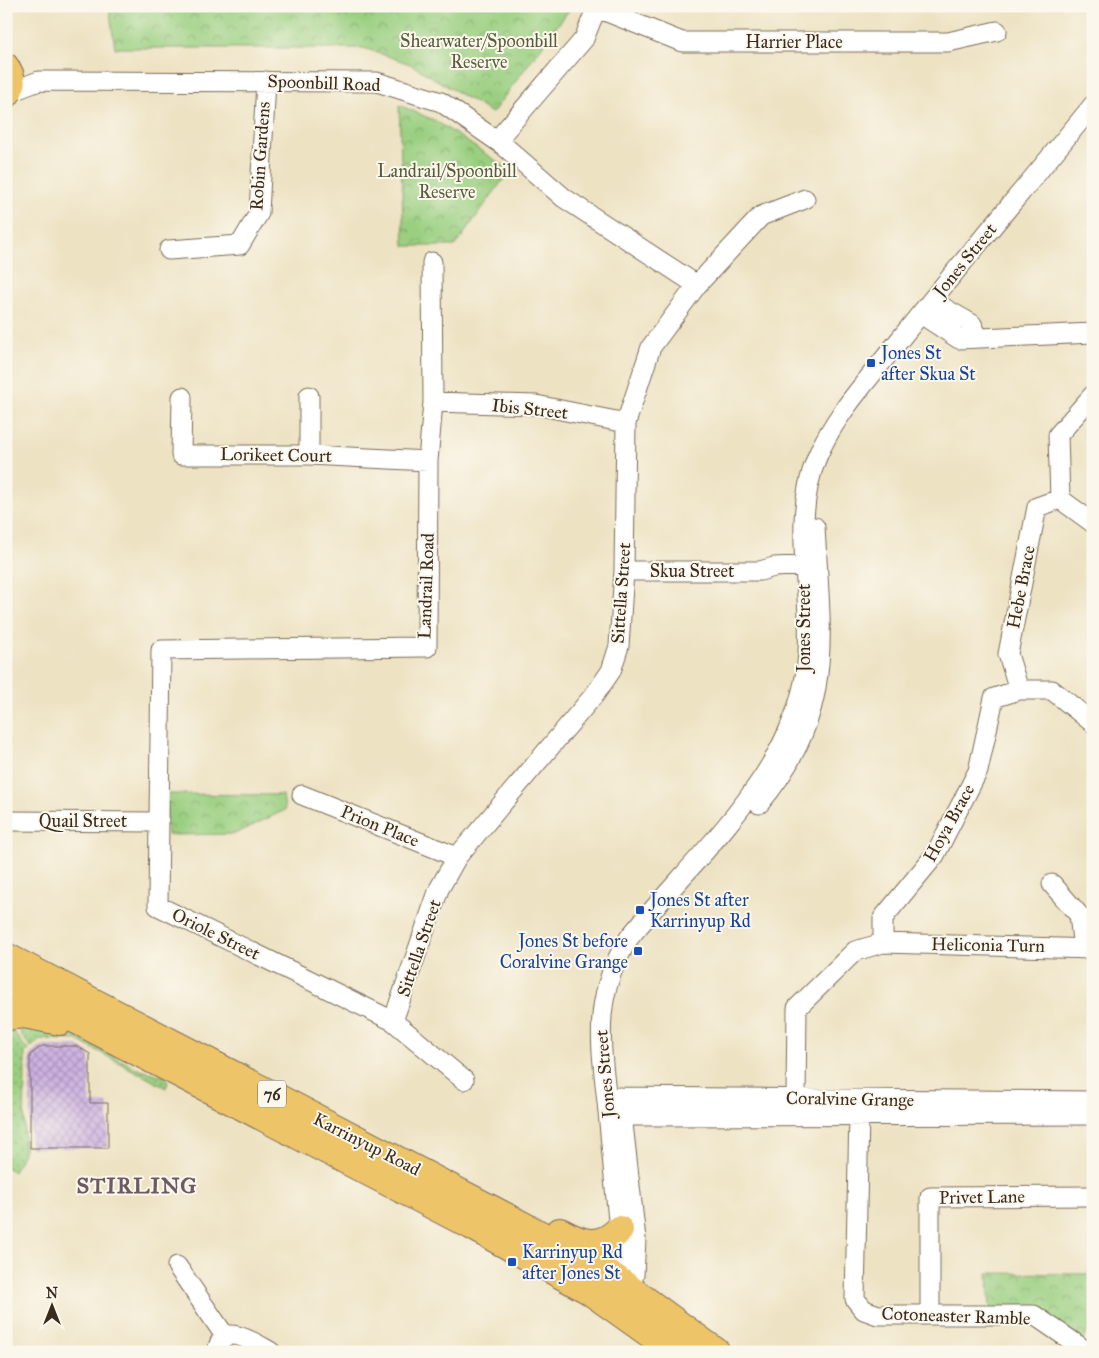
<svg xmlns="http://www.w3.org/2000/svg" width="1099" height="1358" font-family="'IM FELL Great Primer',serif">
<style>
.grass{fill:url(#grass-dots);stroke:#6a7c4f}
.park{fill:url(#park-crowns);stroke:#6a7c4f}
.building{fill:url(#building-cross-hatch)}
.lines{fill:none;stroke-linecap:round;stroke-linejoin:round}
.minor-casing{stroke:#796a57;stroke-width:21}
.major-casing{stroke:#796a57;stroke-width:26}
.highway-casing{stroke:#796a57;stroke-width:30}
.minor{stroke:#fff;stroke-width:19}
.major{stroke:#eec469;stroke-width:24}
.highway{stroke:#eec469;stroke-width:28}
.transit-dot{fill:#1a4fb4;stroke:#fbf7ec;stroke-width:2}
.labels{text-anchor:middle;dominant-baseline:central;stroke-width:4;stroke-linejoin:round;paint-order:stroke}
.shield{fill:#fbf7ec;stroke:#75685c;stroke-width:1}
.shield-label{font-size:16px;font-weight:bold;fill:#3b2a1e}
.park-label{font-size:18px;fill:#585c3b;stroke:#fbf7ec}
.street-label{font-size:18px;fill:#3b2a1e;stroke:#fbf7ec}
.transit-label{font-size:18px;fill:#164399;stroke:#fbf7ec;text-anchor:start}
.district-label{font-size:22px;font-weight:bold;letter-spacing:1px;fill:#6e5a63;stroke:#fbf7ec}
</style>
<defs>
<pattern id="grass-dots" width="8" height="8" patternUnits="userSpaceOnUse" patternTransform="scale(1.25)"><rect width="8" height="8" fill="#9acf80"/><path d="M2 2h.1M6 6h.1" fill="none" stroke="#7fa868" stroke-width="1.8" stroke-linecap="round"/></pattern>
<pattern id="park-crowns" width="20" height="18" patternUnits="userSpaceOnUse" patternTransform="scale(1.25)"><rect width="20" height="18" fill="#9acf80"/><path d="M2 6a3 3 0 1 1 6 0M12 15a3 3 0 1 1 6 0" fill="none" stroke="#7fa868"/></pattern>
<pattern id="building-cross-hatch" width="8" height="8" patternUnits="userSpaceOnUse" patternTransform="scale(1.25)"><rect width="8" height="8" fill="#cdb2e2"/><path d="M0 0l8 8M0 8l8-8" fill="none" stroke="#a891b7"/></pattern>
</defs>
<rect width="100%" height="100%" fill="#fbf7ec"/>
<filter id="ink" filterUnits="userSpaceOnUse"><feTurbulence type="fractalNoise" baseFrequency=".02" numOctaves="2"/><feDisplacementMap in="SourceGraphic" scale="10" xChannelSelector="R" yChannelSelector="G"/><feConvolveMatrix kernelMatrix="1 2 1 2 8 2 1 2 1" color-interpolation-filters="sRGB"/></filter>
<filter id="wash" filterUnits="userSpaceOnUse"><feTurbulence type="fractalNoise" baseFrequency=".0096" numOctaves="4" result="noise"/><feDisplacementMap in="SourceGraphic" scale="20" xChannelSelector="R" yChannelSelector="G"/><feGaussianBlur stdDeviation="1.12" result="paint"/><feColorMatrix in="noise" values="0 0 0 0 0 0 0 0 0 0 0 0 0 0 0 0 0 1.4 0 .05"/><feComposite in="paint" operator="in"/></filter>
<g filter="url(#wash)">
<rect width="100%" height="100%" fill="#ede2c2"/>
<!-- grass -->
<path class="grass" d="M 17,1021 L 57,1027 L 140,1070 L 164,1076 L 168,1082 L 166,1088 L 77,1040 L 41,1039 L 31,1047 L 21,1035 Z
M 10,1027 L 28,1050 L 25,1053 L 24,1151 L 14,1172 L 6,1167 L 6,1034 Z"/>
<!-- park -->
<path class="park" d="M 109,6 L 572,6 L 492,113 L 410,64 L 364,48 L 115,48 Z
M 399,105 L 436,121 L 510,170 L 455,246 L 404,246 Z
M 166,794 L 283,795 L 285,810 L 235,834 L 167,835 Z
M 988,1273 L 1093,1274 L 1093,1325 L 1082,1340 L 990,1311 Z"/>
<g id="blocks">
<!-- building -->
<path class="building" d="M 42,1046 L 77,1046 L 90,1054 L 90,1103 L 108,1103 L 108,1148 L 30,1148 L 30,1055 Z"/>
</g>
</g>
<g filter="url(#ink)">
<use href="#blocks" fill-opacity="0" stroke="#796a57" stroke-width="1"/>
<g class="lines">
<!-- minor casing -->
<g class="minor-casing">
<path id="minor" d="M 597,8 L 682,42 L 948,42 L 997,31
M 10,92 L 39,81 L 377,82 L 441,102 L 503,145 L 564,198 L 697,285
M 497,140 L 584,39 L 597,6
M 169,250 L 240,245 L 259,213 L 266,81
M 432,262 L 433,402 L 428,461 L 427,647 L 161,650 L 158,906 L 393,1021 L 464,1080
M 932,301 L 972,324 L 978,337
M 921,314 L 959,339 L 1093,333
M 1093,395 L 1058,435 L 1060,499 L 1093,523
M 309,396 L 309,455
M 182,397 L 181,455 L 309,455 L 428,461
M 433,402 L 536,405 L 626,423
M 624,571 L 760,571 L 774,567 L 816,565
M 1019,690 L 1008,654 L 1037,507 L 1060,499
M 302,795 L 457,857
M 759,804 C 836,714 821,636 815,527
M 6,821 L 159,822
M 1052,884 L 1079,915 L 1083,948
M 883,943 L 1093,949
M 393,1021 L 439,889 L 457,857 L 595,694 L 611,671 L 619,646 L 624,571 L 626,423 L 651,347 L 697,285 L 761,216 L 805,199
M 608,1097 L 1093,1101
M 620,1097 L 636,1239 L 634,1275 L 627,1300
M 796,1098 L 797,1008 L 855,951 L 883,943 L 883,918 L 935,855 L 978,771 L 994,698 L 1019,690 L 1052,690 L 1093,723
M 859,1114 L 855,1299 L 864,1310 L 878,1315 L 1034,1315 L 1088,1352
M 609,1116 L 1093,1115
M 177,1266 L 225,1336
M 612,1289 L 616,1279 L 621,1253 C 617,1209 613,1166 609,1123 C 603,1051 588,1003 629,938 C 698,852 801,769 808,653 C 812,587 791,521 817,457 C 835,414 869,379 897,343 C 961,263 1028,185 1093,105
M 930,1315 L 930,1197 L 1093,1196
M 217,1352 C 221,1319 255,1343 271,1352"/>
</g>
<!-- major casing -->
<g class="major-casing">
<path id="major" d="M 6,65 C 15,76 15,87 6,97"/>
</g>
<!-- highway casing -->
<g class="highway-casing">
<path id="highway" d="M 6,957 L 552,1241 L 616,1279 L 716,1352
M 6,983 L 471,1225 L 589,1290 L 676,1352
M 6,1016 L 24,1014 L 60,1021
M 560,1232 C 582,1244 599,1250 619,1230"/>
</g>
<!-- minor -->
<use href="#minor" class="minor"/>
<!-- major -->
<use href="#major" class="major"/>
<!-- highway -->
<use href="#highway" class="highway"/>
</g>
</g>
<!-- markers -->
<g class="transit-dot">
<rect x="866" y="358" width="10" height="10" rx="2.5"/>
<rect x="635" y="905" width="10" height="10" rx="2.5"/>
<rect x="633" y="946" width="10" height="10" rx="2.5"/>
<rect x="507" y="1257" width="10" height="10" rx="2.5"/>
</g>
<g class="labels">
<!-- shield labels -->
<rect class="shield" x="258" y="1080.5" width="28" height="27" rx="4"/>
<g class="shield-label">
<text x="272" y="1094">76</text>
</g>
<!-- park labels -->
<g class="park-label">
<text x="479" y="41">Shearwater/Spoonbill<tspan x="479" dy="21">Reserve</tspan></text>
<text x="447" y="171">Landrail/Spoonbill<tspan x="447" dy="21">Reserve</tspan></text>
</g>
<!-- street labels -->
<g class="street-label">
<text x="794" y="42">Harrier Place</text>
<text transform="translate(324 83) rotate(2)">Spoonbill Road</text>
<text transform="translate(260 156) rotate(-86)">Robin Gardens</text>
<text transform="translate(965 260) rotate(-51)">Jones Street</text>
<text transform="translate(530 409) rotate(6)">Ibis Street</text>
<text transform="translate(276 455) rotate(1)">Lorikeet Court</text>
<text x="692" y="571">Skua Street</text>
<text transform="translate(426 586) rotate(-88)">Landrail Road</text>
<text transform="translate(1021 587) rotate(-79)">Hebe Brace</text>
<text transform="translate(621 593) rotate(-86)">Sittella Street</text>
<text transform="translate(804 628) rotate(-90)">Jones Street</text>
<text x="83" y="821">Quail Street</text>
<text transform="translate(949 823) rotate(-61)">Hoya Brace</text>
<text transform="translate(380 826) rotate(22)">Prion Place</text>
<text transform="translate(216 934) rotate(26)">Oriole Street</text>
<text transform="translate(988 945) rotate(1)">Heliconia Turn</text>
<text transform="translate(419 948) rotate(-71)">Sittella Street</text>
<text transform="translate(605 1074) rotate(-95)">Jones Street</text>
<text transform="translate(850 1099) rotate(1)">Coralvine Grange</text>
<text transform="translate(367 1144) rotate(27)">Karrinyup Road</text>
<text transform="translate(982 1197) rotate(-1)">Privet Lane</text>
<text transform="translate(956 1316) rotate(2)">Cotoneaster Ramble</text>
</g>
<!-- transit labels -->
<g class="transit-label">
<text x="881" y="353">Jones St<tspan x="881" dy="21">after Skua St</tspan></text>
<text x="650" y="900">Jones St after<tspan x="650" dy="21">Karrinyup Rd</tspan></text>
<text x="628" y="941" text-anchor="end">Jones St before<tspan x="628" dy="21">Coralvine Grange</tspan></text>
<text x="522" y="1252">Karrinyup Rd<tspan x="522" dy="21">after Jones St</tspan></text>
</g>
<!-- district labels -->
<g class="district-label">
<text x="137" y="1185">STIRLING</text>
</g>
</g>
<!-- margin -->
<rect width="1099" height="1358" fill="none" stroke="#fbf7ec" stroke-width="25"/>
<!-- north arrow -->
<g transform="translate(52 1306)" stroke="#fbf7ec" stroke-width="4" paint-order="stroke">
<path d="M0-4L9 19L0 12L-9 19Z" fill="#3b2a1e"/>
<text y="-8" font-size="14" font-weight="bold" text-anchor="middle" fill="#3b2a1e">N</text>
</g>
</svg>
